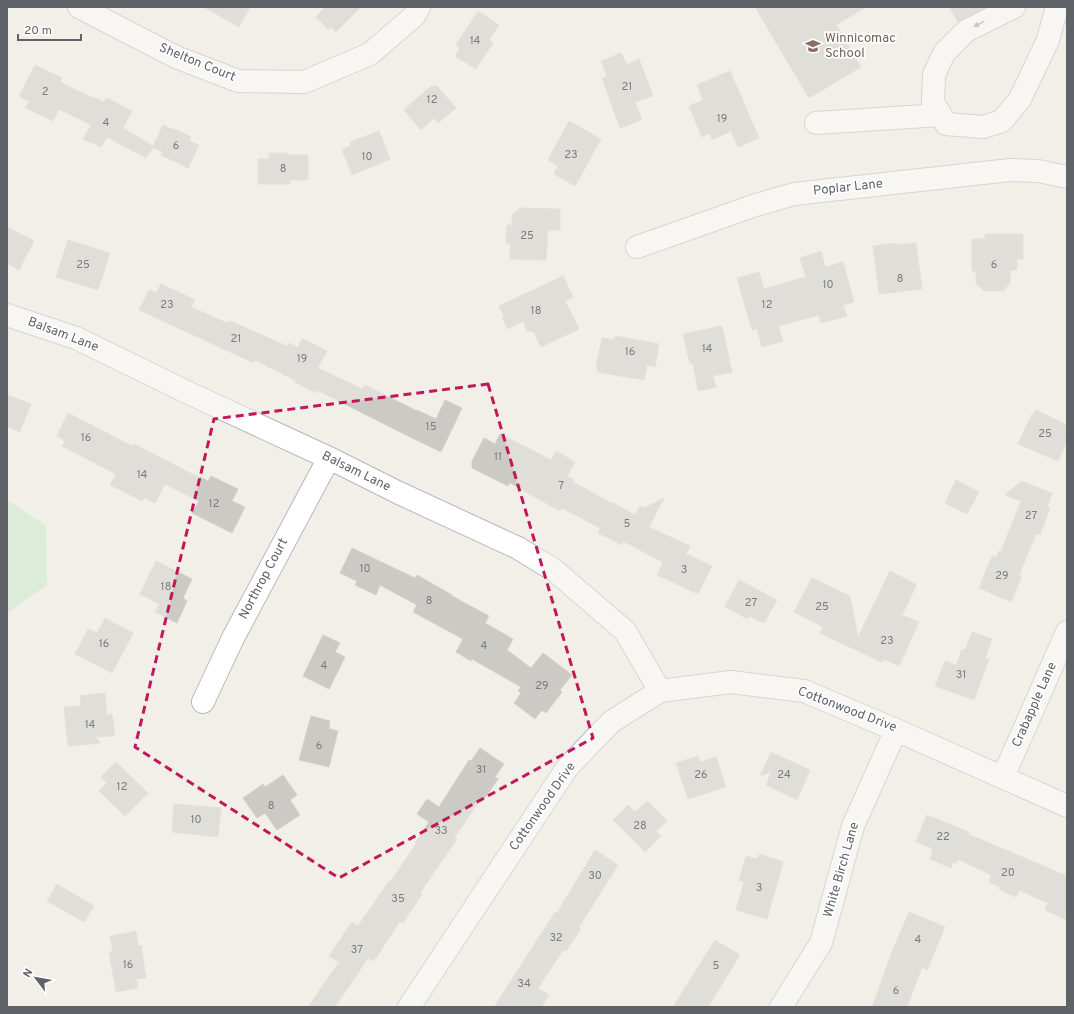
<svg xmlns="http://www.w3.org/2000/svg" width="1074" height="1014" font-family="Overpass,sans-serif">
<style>
.green{fill:#c5e8c5}
.building{fill:#cccac5;stroke:#d6d1c6}
.lines{fill:none;stroke-linecap:round;stroke-linejoin:round}
.minor-casing{stroke:#b5b8bc;stroke-width:24}
.minor{stroke:#fff;stroke-width:22}
.oneway{fill:#979a9d}
.marked{fill:none;stroke:#c2185b;stroke-width:3;stroke-dasharray:8 5;stroke-linejoin:round}
.labels{text-anchor:middle;dominant-baseline:central;stroke-width:3.5;stroke-linejoin:round;paint-order:stroke}
.number-label{font-size:11px;fill:#7a7d7f}
.education-label{font-size:13px;fill:#785e54;stroke:#fff;text-anchor:start}
.street-label{font-size:13px;fill:#5f6368;stroke:#fff}
</style>
<rect width="100%" height="100%" fill="#f1efe8"/>
<!-- green -->
<path class="green" d="M 7,500 L 46,526 L 47,585 L 7,613 Z"/>
<!-- building -->
<path class="building" d="M 204,7 L 250,7 L 239,27 Z
M 325,7 L 361,7 L 336,32 L 332,27 L 328,29 L 316,17 Z
M 755,7 L 866,7 L 836,25 L 861,67 L 809,98 Z
M 949,7 L 986,7 L 958,22 Z
M 478,11 L 499,25 L 489,40 L 493,43 L 476,69 L 455,56 L 460,48 L 456,45 Z
M 621,53 L 627,65 L 639,59 L 653,96 L 635,102 L 642,120 L 620,128 L 602,78 L 607,77 L 601,61 Z
M 35,65 L 62,78 L 60,82 L 93,98 L 94,97 L 103,102 L 107,98 L 132,111 L 123,128 L 153,146 L 163,125 L 174,130 L 175,129 L 191,137 L 189,141 L 199,145 L 188,168 L 161,155 L 163,152 L 153,148 L 146,158 L 107,137 L 101,147 L 83,139 L 91,125 L 59,109 L 53,121 L 26,108 L 29,101 L 19,96 Z
M 730,71 L 759,138 L 738,147 L 731,131 L 712,140 L 709,133 L 702,137 L 689,106 L 703,100 L 697,85 Z
M 431,86 L 437,86 L 456,108 L 438,123 L 434,118 L 421,130 L 404,110 Z
M 569,121 L 601,139 L 575,186 L 554,174 L 558,166 L 548,160 Z
M 379,131 L 390,159 L 352,175 L 342,150 L 351,146 L 350,142 Z
M 269,153 L 288,153 L 288,155 L 308,155 L 308,180 L 290,180 L 290,184 L 258,184 L 258,159 L 269,159 Z
M 520,208 L 560,209 L 560,230 L 548,230 L 546,260 L 510,259 L 510,243 L 506,243 L 507,225 L 512,225 L 512,215 Z
M 7,227 L 34,241 L 19,270 L 7,263 Z
M 985,234 L 1023,234 L 1023,259 L 1017,259 L 1017,270 L 1010,270 L 1010,283 L 1003,291 L 984,291 L 976,283 L 976,271 L 972,271 L 972,239 L 985,239 Z
M 68,240 L 110,253 L 98,290 L 56,277 Z
M 897,243 L 897,245 L 916,243 L 922,289 L 879,294 L 873,246 Z
M 821,251 L 825,267 L 843,262 L 854,302 L 843,305 L 847,316 L 821,323 L 819,315 L 778,326 L 783,341 L 762,347 L 757,329 L 752,330 L 737,278 L 759,272 L 764,289 L 806,277 L 800,258 Z
M 563,276 L 573,297 L 565,301 L 579,329 L 541,347 L 534,332 L 527,331 L 523,321 L 508,329 L 502,318 L 504,316 L 499,306 Z
M 161,284 L 195,300 L 191,307 L 227,323 L 230,321 L 287,346 L 289,343 L 298,348 L 302,338 L 327,351 L 318,368 L 362,389 L 365,385 L 417,411 L 417,410 L 436,419 L 445,400 L 462,408 L 441,452 L 406,435 L 317,390 L 316,393 L 295,382 L 295,380 L 255,360 L 254,363 L 139,310 L 149,290 L 156,293 Z
M 722,326 L 732,372 L 713,376 L 716,387 L 698,391 L 693,363 L 690,364 L 683,334 Z
M 616,336 L 659,344 L 655,367 L 647,365 L 644,380 L 597,372 L 598,368 L 596,367 L 602,338 L 614,340 Z
M 7,395 L 31,404 L 20,432 L 7,426 Z
M 1036,410 L 1067,425 L 1067,441 L 1058,461 L 1018,444 L 1032,414 L 1033,415 Z
M 68,413 L 132,446 L 134,444 L 198,477 L 199,476 L 208,481 L 211,476 L 238,489 L 232,501 L 245,507 L 232,533 L 192,513 L 199,501 L 165,484 L 155,503 L 144,497 L 142,501 L 110,485 L 116,474 L 62,446 L 65,441 L 57,436 Z
M 500,434 L 551,460 L 556,451 L 575,462 L 567,476 L 574,480 L 573,482 L 613,504 L 613,503 L 635,515 L 640,506 L 644,508 L 664,498 L 649,527 L 690,546 L 686,554 L 712,566 L 698,594 L 657,575 L 663,562 L 624,542 L 622,545 L 598,533 L 600,528 L 562,508 L 560,511 L 510,483 L 508,486 L 472,468 L 472,461 L 484,438 L 495,444 Z
M 956,480 L 979,492 L 967,514 L 945,503 Z
M 1021,481 L 1052,493 L 1047,507 L 1050,508 L 1040,535 L 1036,534 L 1019,575 L 1022,576 L 1011,602 L 979,588 L 992,556 L 996,558 L 999,551 L 1001,551 L 1021,501 L 1005,495 Z
M 352,548 L 415,578 L 417,575 L 452,595 L 452,596 L 489,616 L 485,623 L 513,639 L 507,650 L 531,668 L 543,653 L 572,675 L 560,690 L 562,692 L 546,713 L 542,710 L 535,719 L 514,703 L 521,693 L 518,691 L 521,687 L 472,659 L 471,661 L 456,652 L 463,639 L 413,612 L 417,605 L 380,585 L 376,595 L 355,585 L 357,581 L 340,573 Z
M 156,561 L 192,579 L 183,598 L 187,601 L 177,623 L 155,612 L 159,604 L 140,594 Z
M 890,571 L 916,584 L 915,586 L 916,586 L 902,615 L 919,622 L 899,666 L 884,659 L 882,662 L 830,638 L 820,633 L 823,627 L 794,612 L 812,578 L 850,596 L 858,637 Z
M 739,580 L 777,600 L 764,623 L 749,616 L 748,619 L 725,607 Z
M 105,618 L 133,633 L 112,673 L 75,654 L 88,629 L 97,633 Z
M 972,632 L 992,639 L 985,658 L 989,659 L 974,700 L 935,686 L 945,661 L 956,665 L 962,649 L 965,650 Z
M 323,635 L 340,643 L 335,652 L 345,657 L 329,689 L 303,676 Z
M 105,693 L 107,715 L 112,714 L 115,736 L 95,737 L 101,743 L 68,746 L 64,707 L 81,706 L 80,696 Z
M 311,716 L 330,721 L 329,729 L 338,731 L 329,767 L 299,760 Z
M 480,748 L 504,764 L 495,777 L 498,779 L 483,801 L 480,800 L 454,838 L 457,839 L 420,893 L 422,894 L 403,923 L 400,921 L 374,961 L 368,958 L 335,1007 L 308,1007 L 339,962 L 329,956 L 352,922 L 358,926 L 390,880 L 391,881 L 416,844 L 415,843 L 429,822 L 417,814 L 427,799 L 439,807 L 469,760 L 471,761 Z
M 771,752 L 810,770 L 797,800 L 766,785 L 771,772 L 760,776 Z
M 698,756 L 700,762 L 716,757 L 726,787 L 688,799 L 676,763 Z
M 116,762 L 148,793 L 125,816 L 99,791 L 107,783 L 101,777 Z
M 283,775 L 297,795 L 290,800 L 300,815 L 277,830 L 265,813 L 257,818 L 243,798 L 263,784 L 265,787 Z
M 647,801 L 667,821 L 656,831 L 661,836 L 645,852 L 613,820 L 628,805 L 635,812 Z
M 174,804 L 221,808 L 218,837 L 172,832 Z
M 927,815 L 969,832 L 968,834 L 1067,876 L 1067,920 L 1045,910 L 1048,903 L 1019,890 L 1016,897 L 999,889 L 1000,887 L 989,882 L 991,875 L 958,859 L 956,863 L 953,862 L 951,868 L 930,859 L 933,852 L 931,852 L 932,848 L 916,842 Z
M 595,850 L 618,865 L 579,927 L 581,929 L 566,951 L 564,949 L 538,988 L 549,995 L 541,1007 L 494,1007 L 555,912 L 557,913 Z
M 760,854 L 783,862 L 767,919 L 736,910 L 744,882 L 739,880 L 746,856 L 756,859 Z
M 57,884 L 94,906 L 84,922 L 47,901 Z
M 909,912 L 945,927 L 927,970 L 922,967 L 907,1007 L 872,1007 L 891,955 L 891,954 Z
M 136,931 L 138,946 L 141,945 L 146,978 L 136,979 L 138,988 L 116,992 L 109,952 L 113,952 L 110,936 Z
M 715,940 L 740,955 L 708,1007 L 673,1007 Z"/>
<g class="lines">
<!-- minor casing -->
<g class="minor-casing">
<path id="minor" d="M 79,7 L 176,57 L 238,81 L 304,82 L 370,54 L 414,16 L 419,7
M 1014,7 L 966,31 L 944,53 L 934,75 L 933,102 L 946,124 L 983,127 L 1002,121 L 1020,99 L 1048,40 L 1057,7
M 816,123 L 941,115
M 637,247 L 756,205 L 794,194 L 1010,170 L 1038,171 L 1067,177
M 7,315 L 76,338 L 193,395 L 329,458 L 399,493 L 518,548 L 554,570 L 625,631 L 660,691
M 203,702 L 233,638 L 329,458
M 1003,777 L 1067,632
M 409,1007 L 567,768 L 611,722 L 660,691 L 731,682 L 804,691 L 896,730 L 1067,806
M 781,1007 L 821,943 L 853,826 L 896,730"/>
</g>
<!-- minor -->
<use href="#minor" class="minor"/>
</g>
<!-- one-way arrows -->
<defs><path id="oneway-solid" d="M-6-.8H1V-3.2L6.5 0L1 3.2V.8H-6Z"/></defs>
<use class="oneway" href="#oneway-solid" transform="translate(979 24) rotate(153)"/>
<!-- marked area -->
<path d="M0 0H1074V1014H0ZM 488,384 L 593,738 L 339,878 L 135,747 L 214,419 Z" fill="#f1efe8" fill-opacity=".55" fill-rule="evenodd"/>
<path class="marked" d="M 488,384 L 593,738 L 339,878 L 135,747 L 214,419 Z"/>
<!-- icons -->
<defs>
<g id="school-bare" transform="scale(1.2)"><path d="M0-5L7-2L0 1L-7-2ZM-4 1L0 2.5L4 1V4Q0 6-4 4Z" fill="#8d6e63" stroke="#fff" stroke-width="2.5" paint-order="stroke"/></g>
</defs>
<g fill-rule="evenodd">
<use href="#school-bare" x="813" y="46"/>
</g>
<g class="labels">
<!-- number labels -->
<g class="number-label">
<text x="475" y="41">14</text>
<text x="627" y="87">21</text>
<text x="45" y="92">2</text>
<text x="432" y="100">12</text>
<text x="722" y="119">19</text>
<text x="106" y="123">4</text>
<text x="176" y="146">6</text>
<text x="571" y="155">23</text>
<text x="367" y="157">10</text>
<text x="283" y="169">8</text>
<text x="527" y="236">25</text>
<text x="83" y="265">25</text>
<text x="994" y="265">6</text>
<text x="900" y="279">8</text>
<text x="828" y="285">10</text>
<text x="167" y="305">23</text>
<text x="767" y="305">12</text>
<text x="536" y="311">18</text>
<text x="236" y="339">21</text>
<text x="707" y="349">14</text>
<text x="630" y="352">16</text>
<text x="302" y="359">19</text>
<text x="431" y="427">15</text>
<text x="1045" y="434">25</text>
<text x="86" y="438">16</text>
<text x="498" y="457">11</text>
<text x="142" y="475">14</text>
<text x="561" y="486">7</text>
<text x="214" y="504">12</text>
<text x="1031" y="516">27</text>
<text x="627" y="524">5</text>
<text x="365" y="569">10</text>
<text x="684" y="570">3</text>
<text x="1002" y="576">29</text>
<text x="166" y="587">18</text>
<text x="429" y="601">8</text>
<text x="751" y="603">27</text>
<text x="822" y="607">25</text>
<text x="887" y="641">23</text>
<text x="104" y="644">16</text>
<text x="484" y="646">4</text>
<text x="324" y="666">4</text>
<text x="961" y="675">31</text>
<text x="542" y="686">29</text>
<text x="90" y="725">14</text>
<text x="319" y="746">6</text>
<text x="481" y="770">31</text>
<text x="701" y="775">26</text>
<text x="784" y="775">24</text>
<text x="122" y="787">12</text>
<text x="271" y="806">8</text>
<text x="196" y="820">10</text>
<text x="640" y="826">28</text>
<text x="441" y="831">33</text>
<text x="943" y="837">22</text>
<text x="1008" y="873">20</text>
<text x="595" y="876">30</text>
<text x="759" y="888">3</text>
<text x="398" y="899">35</text>
<text x="556" y="938">32</text>
<text x="918" y="940">4</text>
<text x="357" y="950">37</text>
<text x="128" y="965">16</text>
<text x="716" y="966">5</text>
<text x="524" y="984">34</text>
<text x="896" y="991">6</text>
</g>
<!-- education labels -->
<g class="education-label">
<text x="825" y="39">Winnicomac<tspan x="825" dy="15">School</tspan></text>
</g>
<!-- street labels -->
<g class="street-label">
<text transform="translate(197 63) rotate(22)">Shelton Court</text>
<text transform="translate(848 188) rotate(-6)">Poplar Lane</text>
<text transform="translate(63 335) rotate(21)">Balsam Lane</text>
<text transform="translate(356 472) rotate(26)">Balsam Lane</text>
<text transform="translate(264 579) rotate(-62)">Northrop Court</text>
<text transform="translate(1035 705) rotate(-66)">Crabapple Lane</text>
<text transform="translate(847 710) rotate(21)">Cottonwood Drive</text>
<text transform="translate(543 807) rotate(-55)">Cottonwood Drive</text>
<text transform="translate(842 870) rotate(-74)">White Birch Lane</text>
</g>
</g>
<!-- border -->
<rect width="1074" height="1014" fill="none" stroke="#5f6368" stroke-width="16"/>
<!-- north arrow -->
<g transform="translate(36 978) rotate(302)" stroke="#ffffff" stroke-width="3" paint-order="stroke">
<path d="M0-3L7 15L0 10L-7 15Z" fill="#5f6368"/>
<text y="-6" font-size="11" font-weight="bold" text-anchor="middle" fill="#5f6368">N</text>
</g>
<!-- scale -->
<path d="M18 34v6h63v-6" fill="none" stroke="#5f6368" stroke-width="2"/>
<text x="24" y="34" font-size="12" fill="#5f6368" stroke="#ffffff" stroke-width="3" paint-order="stroke">20 m</text>
</svg>
